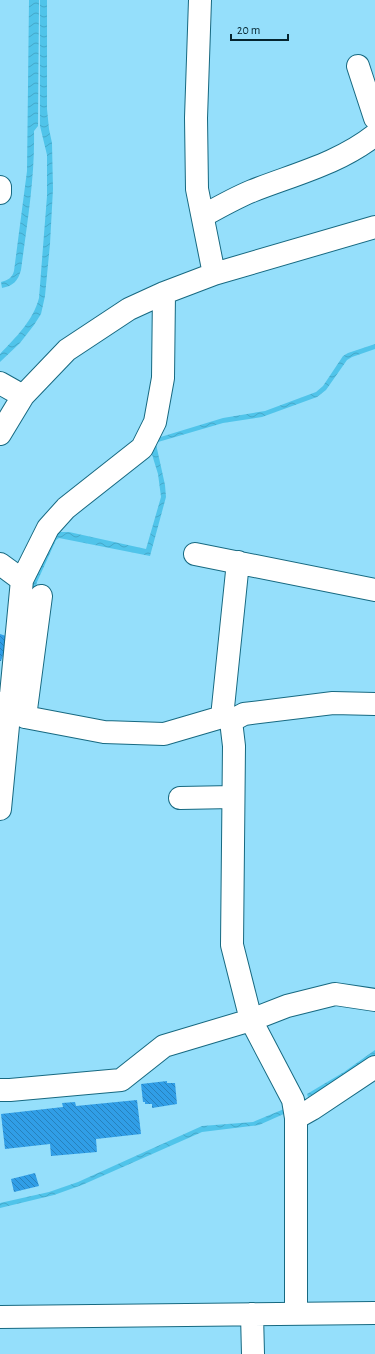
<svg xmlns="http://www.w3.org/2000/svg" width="375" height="1354" font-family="'Alegreya Sans',sans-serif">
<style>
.water{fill:url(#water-waves)}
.building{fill:url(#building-back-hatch)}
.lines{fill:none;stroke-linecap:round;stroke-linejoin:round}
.minor-casing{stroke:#176981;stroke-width:24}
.minor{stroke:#fff;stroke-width:22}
</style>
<defs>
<pattern id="water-waves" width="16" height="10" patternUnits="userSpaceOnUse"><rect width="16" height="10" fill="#50c4ea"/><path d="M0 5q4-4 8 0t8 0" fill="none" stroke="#44a8c9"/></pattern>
<pattern id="building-back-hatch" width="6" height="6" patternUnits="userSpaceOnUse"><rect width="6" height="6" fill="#309ee7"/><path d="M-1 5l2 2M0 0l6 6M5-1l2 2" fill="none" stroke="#2781bc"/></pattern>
</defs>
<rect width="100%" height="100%" fill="#95dffb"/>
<!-- water -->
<path class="water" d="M 29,0 L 39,0 L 38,126 L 34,131 C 35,178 27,224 21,270 C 18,281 13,286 2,288 L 1,282 C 8,280 12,278 14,271 L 27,171 Z
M 40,0 L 47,0 L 47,109 L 49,129 L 52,143 L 53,189 L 50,244 L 45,296 L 41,314 L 34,325 L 20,343 L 0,362 L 0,354 C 16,337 33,321 39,298 L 47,196 L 47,155 L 40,126 Z
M 375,344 L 375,349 L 352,357 L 347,360 L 326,390 L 317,397 L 262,417 L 223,423 L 158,442 L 156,444 L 165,485 L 166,497 L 150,556 L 59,538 L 56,540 L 37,582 L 34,595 L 26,584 L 50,532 L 69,532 L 146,549 L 161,497 L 158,474 L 150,448 L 154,439 L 223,418 L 265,411 L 316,392 L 323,386 L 343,356 L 348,353 Z
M 375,1050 L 375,1055 L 347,1075 L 308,1097 L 307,1094 L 344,1072 Z
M 284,1109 L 286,1113 L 259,1125 L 251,1126 L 202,1132 L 82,1185 L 54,1195 L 0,1208 L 0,1203 L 49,1192 L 78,1182 L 202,1126 L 253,1122 Z"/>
<!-- building -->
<path class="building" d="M 0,634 L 9,637 L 1,661 L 0,661 Z
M 167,1081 L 167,1083 L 175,1083 L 177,1104 L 152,1108 L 152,1104 L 145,1104 L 145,1102 L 143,1102 L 141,1084 Z
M 137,1100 L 141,1134 L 96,1139 L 97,1152 L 51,1156 L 50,1144 L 5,1149 L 1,1114 L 63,1107 L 62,1103 L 75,1102 L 76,1106 Z
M 35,1173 L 39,1186 L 14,1192 L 11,1179 Z"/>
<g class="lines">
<!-- minor casing -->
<g class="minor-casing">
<path id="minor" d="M 200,0 L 196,118 L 197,189 L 214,274
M 358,66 L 375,118
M 0,193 L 0,187
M 203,216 C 219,207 235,198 252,191 C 295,174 338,164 375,135
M 0,383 L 23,396
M 0,434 L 23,396 L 67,350 L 129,309 L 164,293 L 214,274 L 375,227
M 195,554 L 375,590
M 0,564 L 22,580
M 0,703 L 25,717 L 104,732 L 164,734 L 222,717 L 231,721 L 234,746 L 232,945 L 251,1020 L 293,1100 L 296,1118
M 25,717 L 41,596
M 222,717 L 238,562
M 231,721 L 244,714 L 333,703 L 375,704
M 180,798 L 233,797
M 0,809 L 22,580 L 48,528 L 66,508 L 142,448 L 155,422 L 163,378 L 164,293
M 0,1090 L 10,1090 L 121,1080 L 164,1046 L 251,1020 L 287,1006 L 335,994 L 375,1000
M 252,1314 L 253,1354
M 296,1314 L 296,1118 L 312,1109 L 375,1067
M 0,1317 L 375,1313"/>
</g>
<!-- minor -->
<use href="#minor" class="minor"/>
</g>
<!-- scale -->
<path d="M231 34v6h57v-6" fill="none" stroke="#05252f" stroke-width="2"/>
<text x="237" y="34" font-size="12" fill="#05252f" stroke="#95dffb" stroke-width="3" paint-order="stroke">20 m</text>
</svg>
